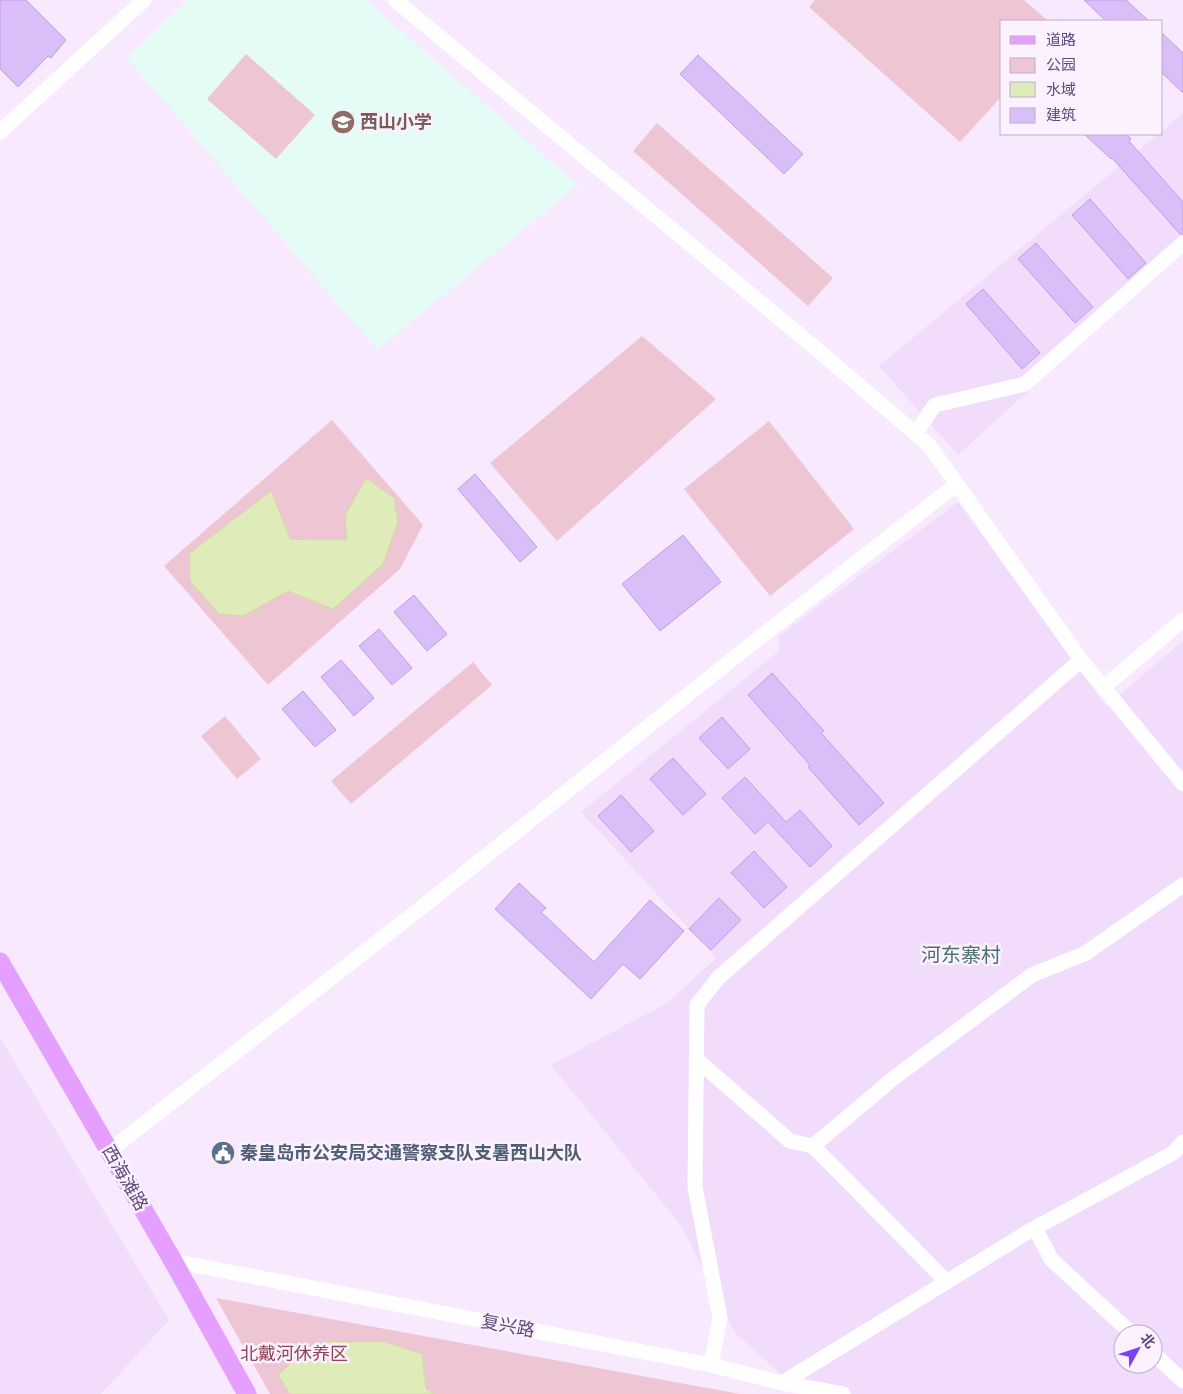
<svg xmlns="http://www.w3.org/2000/svg" width="1183" height="1394" font-family="Cabin,'Noto Sans SC',sans-serif">
<style>
.residential{fill:#f1dcfc;fill-rule:evenodd}
.education{fill:#e5fbf5}
.green{fill:#eec5d2}
.water{fill:#e0ebba;stroke:#cfde9f}
.building{fill:#d9bef7;stroke:#c19ceb}
.lines{fill:none;stroke-linecap:round;stroke-linejoin:round}
.minor{stroke:#fff;stroke-width:15}
.major{stroke:#e49fff;stroke-width:19}
.labels{text-anchor:middle;dominant-baseline:central;stroke-width:5;stroke-linejoin:round;paint-order:stroke}
.education-label{font-size:18px;font-weight:bold;fill:#785e54;stroke:#fbf1ff;text-anchor:start}
.service-label{font-size:18px;font-weight:bold;fill:#4e5e75;stroke:#fbf1ff;text-anchor:start}
.street-label{font-size:18px;fill:#60497c;stroke:#fbf1ff}
.park-label{font-size:18px;fill:#904454;stroke:#fbf1ff}
.quarter-label{font-size:20px;fill:#4c746b;stroke:#fbf1ff}
</style>
<rect width="100%" height="100%" fill="#f8e9fe"/>
<!-- residential -->
<path class="residential" d="M 1183,113 L 1183,251 L 958,455 L 879,366 L 1158,134 L 1162,134 L 1162,131 Z
M 958,502 L 1106,706 L 1183,641 L 1183,1394 L 803,1394 L 735,1333 L 682,1227 L 551,1065 L 667,1003 L 716,958 L 581,812 L 779,651 L 779,636 ZM 1123,1334 L 1153,1334 L 1153,1364 L 1123,1364 Z
M 0,1038 L 169,1320 L 101,1394 L 0,1394 Z"/>
<!-- education -->
<path class="education" d="M 187,0 L 366,0 L 578,185 L 377,350 L 127,58 Z"/>
<!-- green -->
<path class="green" d="M 815,0 L 1024,0 L 1048,21 L 1002,21 L 1002,96 L 960,142 L 809,7 Z
M 246,54 L 315,115 L 276,159 L 207,99 Z
M 657,123 L 833,278 L 808,306 L 633,151 Z
M 642,336 L 716,399 L 557,541 L 490,463 Z
M 332,420 L 423,525 L 400,569 L 268,685 L 164,566 Z
M 769,421 L 854,529 L 770,596 L 684,489 Z
M 473,662 L 492,685 L 351,804 L 331,781 Z
M 225,716 L 261,759 L 237,779 L 201,736 Z
M 216,1298 L 740,1394 L 270,1394 Z"/>
<!-- water -->
<path class="water" d="M 366,478 L 394,498 L 398,522 L 383,564 L 333,609 L 288,591 L 243,616 L 219,614 L 190,581 L 190,553 L 271,491 L 290,539 L 347,540 L 345,516 Z
M 329,1342 L 385,1342 L 422,1354 L 426,1389 L 434,1394 L 290,1394 L 278,1375 L 299,1356 Z"/>
<!-- building -->
<path class="building" d="M 0,0 L 26,0 L 66,40 L 51,58 L 48,56 L 18,87 L 0,69 Z
M 1084,0 L 1126,0 L 1149,21 L 1106,21 Z
M 1162,33 L 1183,53 L 1183,93 L 1162,73 Z
M 698,55 L 803,154 L 784,174 L 680,74 Z
M 1084,134 L 1126,134 L 1131,139 L 1129,141 L 1183,202 L 1183,234 L 1180,234 L 1112,158 L 1111,159 Z
M 1090,199 L 1146,263 L 1128,279 L 1072,215 Z
M 1036,243 L 1093,307 L 1075,323 L 1018,259 Z
M 983,289 L 1040,353 L 1022,369 L 966,304 Z
M 475,474 L 537,547 L 520,562 L 458,489 Z
M 683,535 L 721,582 L 660,631 L 622,584 Z
M 414,595 L 447,634 L 427,651 L 394,612 Z
M 379,629 L 412,668 L 392,685 L 359,646 Z
M 341,660 L 374,698 L 354,716 L 321,677 Z
M 772,673 L 824,731 L 821,733 L 884,803 L 859,825 L 808,767 L 810,765 L 748,695 Z
M 303,691 L 336,730 L 315,747 L 282,709 Z
M 722,717 L 750,749 L 728,769 L 699,738 Z
M 673,758 L 706,794 L 683,815 L 650,779 Z
M 745,777 L 786,822 L 800,810 L 832,846 L 810,867 L 768,822 L 755,834 L 722,798 Z
M 621,795 L 654,831 L 631,852 L 598,816 Z
M 754,851 L 787,887 L 764,908 L 731,873 Z
M 519,883 L 546,908 L 541,912 L 594,962 L 650,900 L 684,931 L 640,979 L 623,964 L 591,999 L 495,909 Z
M 719,898 L 741,920 L 711,950 L 689,929 Z"/>
<g class="lines">
<!-- minor -->
<path class="minor" d="M 395,0 L 807,341 L 929,445 L 1081,660 L 1183,784
M 0,132 L 144,0
M 915,434 L 935,405 L 1025,384 L 1183,243
M 1104,687 L 1183,620
M 696,1059 L 790,1141 L 813,1146 L 947,1282
M 813,1146 L 895,1077 L 1032,975 L 1086,953 L 1183,885
M 109,1151 L 412,915 L 749,646 L 957,484
M 1035,1228 L 1051,1259 L 1132,1334
M 173,1261 L 711,1365 L 782,1383 L 843,1394
M 1153,1353 L 1183,1381
M 711,1365 L 720,1318 L 695,1187 L 697,1005 L 718,978 L 1081,660
M 782,1383 L 1031,1230 L 1173,1153 L 1183,1142"/>
<!-- major -->
<path class="major" d="M 0,962 L 173,1261 L 247,1394"/>
</g>
<!-- icons -->
<defs>
<g id="school-disc" transform="scale(1.25)"><circle r="9.5" fill="#8d6e63" stroke="#fbf1ff"/><path d="M0-5L7-2L0 1L-7-2ZM-4 1L0 2.5L4 1V4Q0 6-4 4Z" fill="#fff"/></g>
<g id="civic-disc" transform="scale(1.25)"><circle r="9.5" fill="#5c6f8a" stroke="#fbf1ff"/><path d="M-.6-6.5H3V-4.5H.6V-3L4-1V1h2V6H-6V1h2V-1L-.6-3ZM-1.2 2.5V6h2.4V2.5Z" fill="#fff"/></g>
</defs>
<g fill-rule="evenodd">
<use href="#school-disc" x="343" y="122"/>
<use href="#civic-disc" x="223" y="1153"/>
</g>
<g class="labels">
<!-- education labels -->
<g class="education-label">
<text x="360" y="122">西山小学</text>
</g>
<!-- service labels -->
<g class="service-label">
<text x="240" y="1153">秦皇岛市公安局交通警察支队支暑西山大队</text>
</g>
<!-- street labels -->
<g class="street-label">
<text transform="translate(125 1178) rotate(60)">西海滩路</text>
<text transform="translate(508 1326) rotate(11)">复兴路</text>
</g>
<!-- park labels -->
<g class="park-label">
<text x="294" y="1354">北戴河休养区</text>
</g>
<!-- quarter labels -->
<g class="quarter-label">
<text x="961" y="955">河东寨村</text>
</g>
</g>
<!-- legend -->
<rect x="1000" y="20" width="162" height="115" fill="#fbf1ff" stroke="#bdaecb"/>
<rect x="1010" y="36" width="25" height="8" fill="#e49fff" stroke="#bdaecb"/>
<text x="1046" y="45" font-size="15" fill="#60497c">道路</text>
<rect x="1010" y="58" width="25" height="15" fill="#eec5d2" stroke="#bdaecb"/>
<text x="1046" y="70" font-size="15" fill="#60497c">公园</text>
<rect x="1010" y="82" width="25" height="15" fill="#e0ebba" stroke="#bdaecb"/>
<text x="1046" y="95" font-size="15" fill="#60497c">水域</text>
<rect x="1010" y="108" width="25" height="15" fill="#d9bef7" stroke="#bdaecb"/>
<text x="1046" y="120" font-size="15" fill="#60497c">建筑</text>
<!-- north arrow -->
<g transform="translate(1138 1349) rotate(50)"><circle r="24" fill="#fbf1ff" stroke="#bdaecb"/>
<path d="M0-4L9 19L0 12L-9 19Z" fill="#7a43f3"/>
<text y="-8" font-size="14" font-weight="bold" text-anchor="middle" fill="#60497c">北</text>
</g>
</svg>
